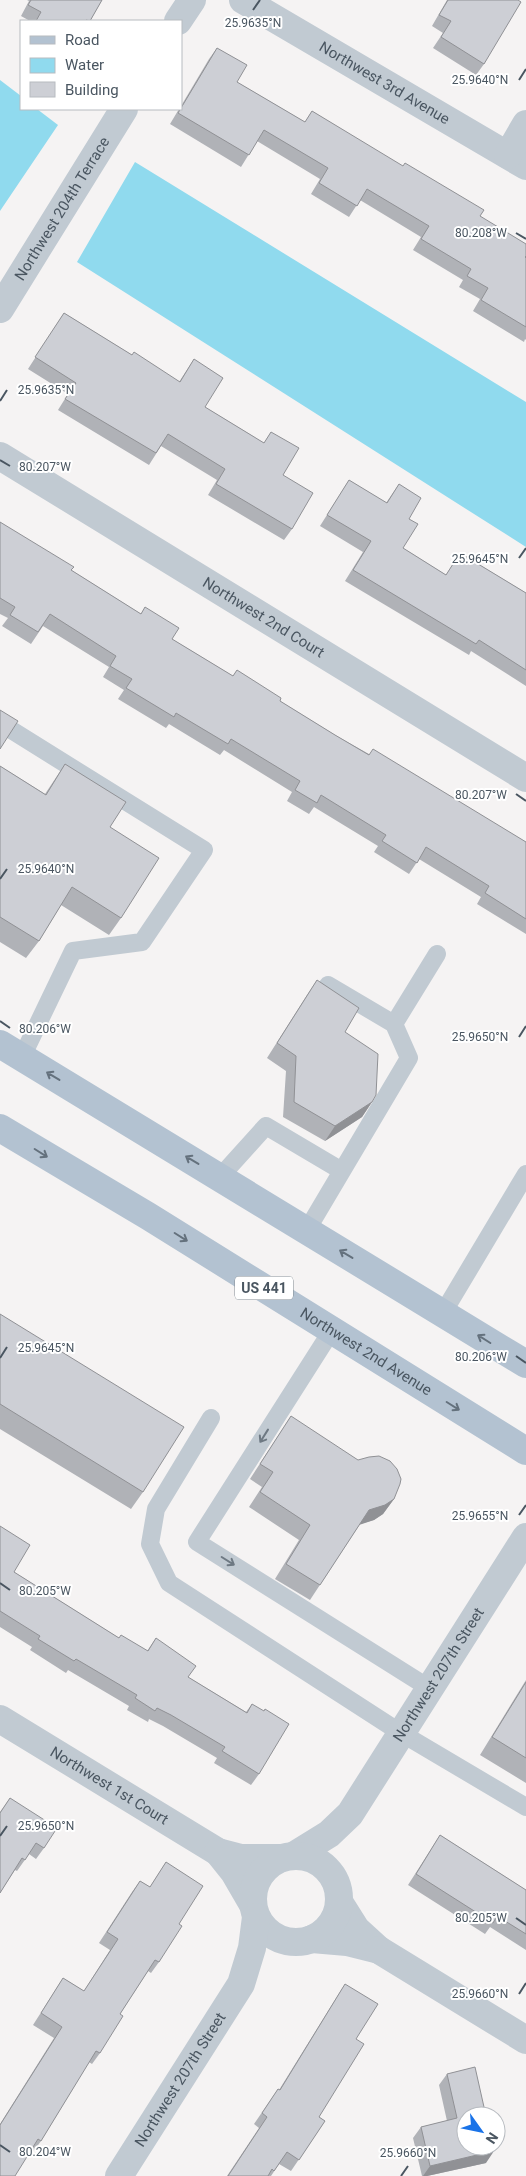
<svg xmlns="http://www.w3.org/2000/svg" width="526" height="2176" font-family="Roboto,sans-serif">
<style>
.water{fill:#90daee}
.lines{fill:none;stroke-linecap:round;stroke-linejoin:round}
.service{stroke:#c1cad2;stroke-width:18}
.minor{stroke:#c1cad2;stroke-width:28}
.tertiary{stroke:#c1cad2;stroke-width:28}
.primary{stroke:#b3c2d1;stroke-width:28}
.wall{fill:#b0b2b7}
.shaded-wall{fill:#909195}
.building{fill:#cdcfd5;stroke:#909195}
.oneway{stroke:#64717d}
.oneway2{stroke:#6e7983}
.ticks{fill:none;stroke:#4a5661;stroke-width:2}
.labels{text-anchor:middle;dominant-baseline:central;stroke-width:4;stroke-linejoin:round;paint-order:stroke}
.shield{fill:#fff;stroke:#808990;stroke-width:1}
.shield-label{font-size:14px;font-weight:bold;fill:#4a5661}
.street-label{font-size:15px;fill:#4a5661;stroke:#fff}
.ticks-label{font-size:12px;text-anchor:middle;fill:#4a5661;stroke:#fff;stroke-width:4;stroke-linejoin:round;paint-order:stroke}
</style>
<rect width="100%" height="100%" fill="#f5f3f3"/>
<!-- water -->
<path class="water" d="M 0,80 L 21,96 L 21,109 L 37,109 L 58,125 L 0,211 Z
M 135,162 L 526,402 L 526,547 L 77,262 Z"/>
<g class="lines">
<!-- service -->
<path class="service" d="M 0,723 L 204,850 L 142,942 L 73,951 L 22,1057
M 328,985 L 394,1024
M 220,1177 L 266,1126 L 342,1171
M 307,1230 L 409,1058 L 394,1024 L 437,954
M 443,1313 L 526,1174
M 332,1330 L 197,1542 L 429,1688
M 211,1418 L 156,1509 L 150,1544 L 169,1583 L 401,1733 L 526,1807"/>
<!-- minor -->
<g class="minor">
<path id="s1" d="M 243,0 L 526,166"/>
<path d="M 178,21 L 192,0"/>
<path d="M 508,155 L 526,124"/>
<path id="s2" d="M 0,309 L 124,109"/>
<path id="s3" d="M 0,456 L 526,778"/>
<path id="s4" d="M 0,1719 L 218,1852"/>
<path d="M 252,1903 L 234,1872 L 218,1852 L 241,1858 L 281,1858"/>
<path d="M 312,1939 L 347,1942 L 379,1950 L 356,1929 L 339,1902"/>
<path d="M 379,1950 L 526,2040"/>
</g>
<!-- tertiary -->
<g class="tertiary">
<path id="s5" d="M 295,1855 L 329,1834 L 350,1814 L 526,1537"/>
<circle cx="296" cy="1899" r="43"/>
<path id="s6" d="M 119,2176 L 241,1984 L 252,1948 L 256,1917"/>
</g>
<!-- primary -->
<g class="primary">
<path d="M 0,1044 L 526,1364"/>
<path id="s7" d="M 0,1128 L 148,1216 L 526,1451"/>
</g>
</g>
<!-- wall -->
<path class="wall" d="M 27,0 L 102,0 L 90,21 L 30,21 L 21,16 L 29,1 Z
M 447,0 L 518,0 L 484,64 L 476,75 L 433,48 L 443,33 L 432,26 Z
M 217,48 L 237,82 L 305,122 L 312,111 L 480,216 L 526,258 L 526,340 L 525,339 L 524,342 L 473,311 L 480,299 L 459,287 L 463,280 L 413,250 L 421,237 L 360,200 L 349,217 L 311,194 L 320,179 L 257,141 L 241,167 L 170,124 L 179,109 L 181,109 L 181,106 L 209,59 Z
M 64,313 L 132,355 L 179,382 L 194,359 L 205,407 L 264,443 L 271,432 L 283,475 L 292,529 L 284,540 L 208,495 L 217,480 L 161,446 L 149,465 L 58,410 L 68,394 L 28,369 Z
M 349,480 L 386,503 L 399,484 L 409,519 L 403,548 L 446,575 L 460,553 L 526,593 L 526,686 L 471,651 L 469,655 L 345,581 L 363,552 L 320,526 Z
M 0,522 L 71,570 L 141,614 L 145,607 L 172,639 L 233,676 L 237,670 L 280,701 L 335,735 L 526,842 L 526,934 L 477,904 L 481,897 L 419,859 L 409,874 L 374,852 L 378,846 L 314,807 L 309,814 L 287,801 L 292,792 L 224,750 L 220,755 L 169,724 L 166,728 L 118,699 L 124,690 L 103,677 L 109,667 L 43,626 L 31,644 L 2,626 L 8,618 L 0,614 Z
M 65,764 L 110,827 L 121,918 L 109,935 L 61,905 L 39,941 L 26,958 L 0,942 L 0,766 L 45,794 Z
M 317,980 L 345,1032 L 372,1102 L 362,1117 L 325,1141 L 283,1117 L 286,1071 L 267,1058 L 307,995 Z
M 0,1314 L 143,1492 L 131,1509 L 0,1429 Z
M 291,1416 L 394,1499 L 383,1514 L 374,1520 L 360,1524 L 310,1600 L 275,1579 L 299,1540 L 249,1507 L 262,1487 L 250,1479 Z
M 0,1526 L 14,1572 L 119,1638 L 147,1651 L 156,1638 L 188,1677 L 246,1712 L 252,1704 L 259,1774 L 251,1785 L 214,1763 L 217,1758 L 163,1726 L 149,1719 L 148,1722 L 127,1710 L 129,1706 L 68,1670 L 66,1673 L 30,1650 L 32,1647 L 0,1627 Z
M 526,1680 L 526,1783 L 480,1755 Z
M 10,1798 L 44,1848 L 36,1859 L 29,1854 L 17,1871 L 15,1870 L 0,1893 L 0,1812 Z
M 440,1835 L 526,1890 L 526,1950 L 490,1927 L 485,1934 L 408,1885 Z
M 166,1862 L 179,1924 L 159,1962 L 151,1973 L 148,1971 L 120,2014 L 100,2053 L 92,2064 L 89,2062 L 41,2141 L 33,2152 L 31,2151 L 0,2176 L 0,2124 L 54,2038 L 33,2025 L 63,1978 L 84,1991 L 110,1950 L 99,1943 L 132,1892 L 140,1881 L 150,1887 Z
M 345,1984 L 356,2039 L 319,2117 L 325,2121 L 291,2171 L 279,2164 L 271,2176 L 227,2176 L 259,2128 L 254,2124 L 278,2089 L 279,2090 L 338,1995 Z
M 447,2074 L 486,2163 L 427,2176 L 422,2176 L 413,2138 L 421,2127 L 447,2121 L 439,2085 Z"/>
<!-- shaded-wall -->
<path class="shaded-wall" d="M 372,1102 L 362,1117 L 325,1141 L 335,1126 Z
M 394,1499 L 383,1514 L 374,1520 L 359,1525 L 369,1510 Z
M 494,2151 L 486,2163 L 427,2176 L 423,2176 L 430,2166 Z"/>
<!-- building -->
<path class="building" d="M 31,0 L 102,0 L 90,21 L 86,20 L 85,21 L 36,21 L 41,12 L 28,5 Z
M 448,0 L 518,0 L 521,2 L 484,64 L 441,37 L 451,21 L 439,15 Z
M 217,48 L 247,65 L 237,82 L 305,122 L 312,111 L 403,166 L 405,163 L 484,210 L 480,216 L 526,244 L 526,256 L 525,257 L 526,258 L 526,327 L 481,300 L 488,288 L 467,276 L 471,269 L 421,239 L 429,226 L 367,189 L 357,206 L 319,183 L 328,168 L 264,130 L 249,155 L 178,113 Z
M 64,313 L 132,355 L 134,352 L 180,382 L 194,359 L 223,378 L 205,407 L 264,443 L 271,432 L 299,448 L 283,475 L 313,493 L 292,529 L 216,484 L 225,469 L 168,434 L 156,453 L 65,399 L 76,383 L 35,357 Z
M 349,480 L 387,503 L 399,484 L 421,498 L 409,519 L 418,524 L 403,548 L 446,575 L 460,553 L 526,593 L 526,670 L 479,640 L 476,644 L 353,570 L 371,541 L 327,515 Z
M 0,522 L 74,567 L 71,570 L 141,614 L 145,607 L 179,628 L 172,639 L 233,676 L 237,670 L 281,698 L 280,701 L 335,735 L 369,755 L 373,749 L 526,842 L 526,919 L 485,893 L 489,886 L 426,847 L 417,863 L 382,841 L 386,835 L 321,795 L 317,803 L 295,790 L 300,781 L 231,739 L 228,744 L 176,713 L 174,717 L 126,688 L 132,679 L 110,666 L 116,656 L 50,614 L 38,632 L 10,615 L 15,607 L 0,598 Z
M 0,710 L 18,721 L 0,749 Z
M 65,764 L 126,802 L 110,827 L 159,858 L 121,918 L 72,887 L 39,941 L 0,917 L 0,766 L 46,795 Z
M 317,980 L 359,1008 L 345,1032 L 378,1054 L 376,1095 L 372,1102 L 335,1126 L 294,1102 L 296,1056 L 277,1043 Z
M 0,1314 L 184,1427 L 143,1492 L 0,1404 Z
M 291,1416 L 358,1460 L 369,1457 L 379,1456 L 390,1461 L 397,1469 L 401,1479 L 400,1484 L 394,1499 L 385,1505 L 369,1510 L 320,1585 L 286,1564 L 310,1525 L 260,1492 L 273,1472 L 260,1464 Z
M 0,1526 L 30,1545 L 14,1572 L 119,1638 L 121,1635 L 148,1651 L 156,1638 L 196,1666 L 188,1677 L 247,1713 L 252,1704 L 264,1711 L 265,1709 L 289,1724 L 259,1774 L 222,1751 L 225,1747 L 171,1715 L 157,1708 L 155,1711 L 135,1698 L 137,1695 L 76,1659 L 74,1661 L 38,1639 L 40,1636 L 0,1611 Z
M 526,1682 L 526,1758 L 492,1737 Z
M 10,1798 L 57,1828 L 44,1848 L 36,1843 L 25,1860 L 22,1858 L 0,1893 L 0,1813 Z
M 440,1835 L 526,1890 L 526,1934 L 497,1916 L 493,1923 L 416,1874 Z
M 166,1862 L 203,1886 L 179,1924 L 182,1926 L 159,1962 L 155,1960 L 120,2014 L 123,2016 L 100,2053 L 96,2051 L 41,2141 L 38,2139 L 15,2176 L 0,2176 L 0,2125 L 62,2027 L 41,2013 L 63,1978 L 84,1991 L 118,1939 L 107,1932 L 140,1881 L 150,1887 Z
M 345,1984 L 378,2004 L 356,2039 L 364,2044 L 319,2117 L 325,2121 L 299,2160 L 287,2152 L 274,2171 L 272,2169 L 268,2176 L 228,2176 L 267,2117 L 262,2113 L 278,2089 L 280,2090 Z
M 475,2067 L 486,2116 L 466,2116 L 466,2146 L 493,2146 L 494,2151 L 430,2166 L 421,2127 L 457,2118 L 447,2074 Z"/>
<!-- one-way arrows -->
<defs><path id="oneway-shaft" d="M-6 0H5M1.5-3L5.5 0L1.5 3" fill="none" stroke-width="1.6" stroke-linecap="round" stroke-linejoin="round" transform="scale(1.25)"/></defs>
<g class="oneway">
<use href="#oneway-shaft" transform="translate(53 1076) rotate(-149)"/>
<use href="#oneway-shaft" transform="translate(41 1153) rotate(32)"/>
<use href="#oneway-shaft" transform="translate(192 1160) rotate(-149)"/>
<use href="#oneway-shaft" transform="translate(181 1237) rotate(32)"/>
<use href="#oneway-shaft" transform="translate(346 1254) rotate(-149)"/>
<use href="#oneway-shaft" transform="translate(484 1339) rotate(-148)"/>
<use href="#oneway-shaft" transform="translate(453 1406) rotate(32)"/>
</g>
<g class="oneway2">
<use href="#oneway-shaft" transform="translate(264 1436) rotate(122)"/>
<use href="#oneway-shaft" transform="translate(228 1561) rotate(32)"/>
</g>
<!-- ticks -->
<path class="ticks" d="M 253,10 L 260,0M 519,80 L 526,69M 516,233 L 526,239M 0,401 L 7,390M 0,460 L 10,466M 519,558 L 526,548M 516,794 L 526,801M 0,879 L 7,869M 0,1021 L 10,1028M 519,1037 L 526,1026M 516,1356 L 526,1363M 0,1358 L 7,1347M 519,1515 L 526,1505M 0,1583 L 10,1590M 0,1836 L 7,1826M 516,1918 L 526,1925M 519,1994 L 526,1983M 0,2145 L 10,2152M 401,2176 L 408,2166"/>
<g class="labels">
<!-- shield labels -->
<rect class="shield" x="235" y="1276.5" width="58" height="23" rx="4"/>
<g class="shield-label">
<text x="264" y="1288">US 441</text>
</g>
<!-- street labels -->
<g class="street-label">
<text stroke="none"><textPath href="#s1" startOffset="164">Northwest 3rd Avenue</textPath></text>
<text stroke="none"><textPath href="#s2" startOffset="118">Northwest 204th Terrace</textPath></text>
<text stroke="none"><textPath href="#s3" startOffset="309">Northwest 2nd Court</textPath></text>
<text stroke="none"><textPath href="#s7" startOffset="429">Northwest 2nd Avenue</textPath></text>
<text stroke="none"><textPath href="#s5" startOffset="234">Northwest 207th Street</textPath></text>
<text stroke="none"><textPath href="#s4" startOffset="128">Northwest 1st Court</textPath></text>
<text stroke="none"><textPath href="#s6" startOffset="114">Northwest 207th Street</textPath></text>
</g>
</g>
<g class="ticks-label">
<text x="253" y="27">25.9635°N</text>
<text x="480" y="84">25.9640°N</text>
<text x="481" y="237">80.208°W</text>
<text x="46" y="394">25.9635°N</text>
<text x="45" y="471">80.207°W</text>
<text x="480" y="563">25.9645°N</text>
<text x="481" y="799">80.207°W</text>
<text x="46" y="873">25.9640°N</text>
<text x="45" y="1033">80.206°W</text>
<text x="480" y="1041">25.9650°N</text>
<text x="46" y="1352">25.9645°N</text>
<text x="481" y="1361">80.206°W</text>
<text x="480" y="1520">25.9655°N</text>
<text x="45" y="1595">80.205°W</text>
<text x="46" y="1830">25.9650°N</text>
<text x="481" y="1922">80.205°W</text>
<text x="480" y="1998">25.9660°N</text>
<text x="45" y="2156">80.204°W</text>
<text x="408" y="2157">25.9660°N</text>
</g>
<!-- legend -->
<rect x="20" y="20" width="162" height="90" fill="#ffffff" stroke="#b7bbc0"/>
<rect x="30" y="36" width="25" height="8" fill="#b3c2d1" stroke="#b7bbc0"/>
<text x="65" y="45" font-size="15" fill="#4a5661">Road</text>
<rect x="30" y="58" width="25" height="15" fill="#90daee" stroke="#b7bbc0"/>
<text x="65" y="70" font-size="15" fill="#4a5661">Water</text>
<rect x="30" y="82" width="25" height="15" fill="#cdcfd5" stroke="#b7bbc0"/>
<text x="65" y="95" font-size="15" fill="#4a5661">Building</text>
<!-- north arrow -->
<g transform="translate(481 2131) rotate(123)"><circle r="24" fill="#ffffff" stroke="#b7bbc0"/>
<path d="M0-4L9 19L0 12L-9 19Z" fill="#1a73e8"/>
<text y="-8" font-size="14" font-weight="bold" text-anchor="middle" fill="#4a5661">N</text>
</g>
</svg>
